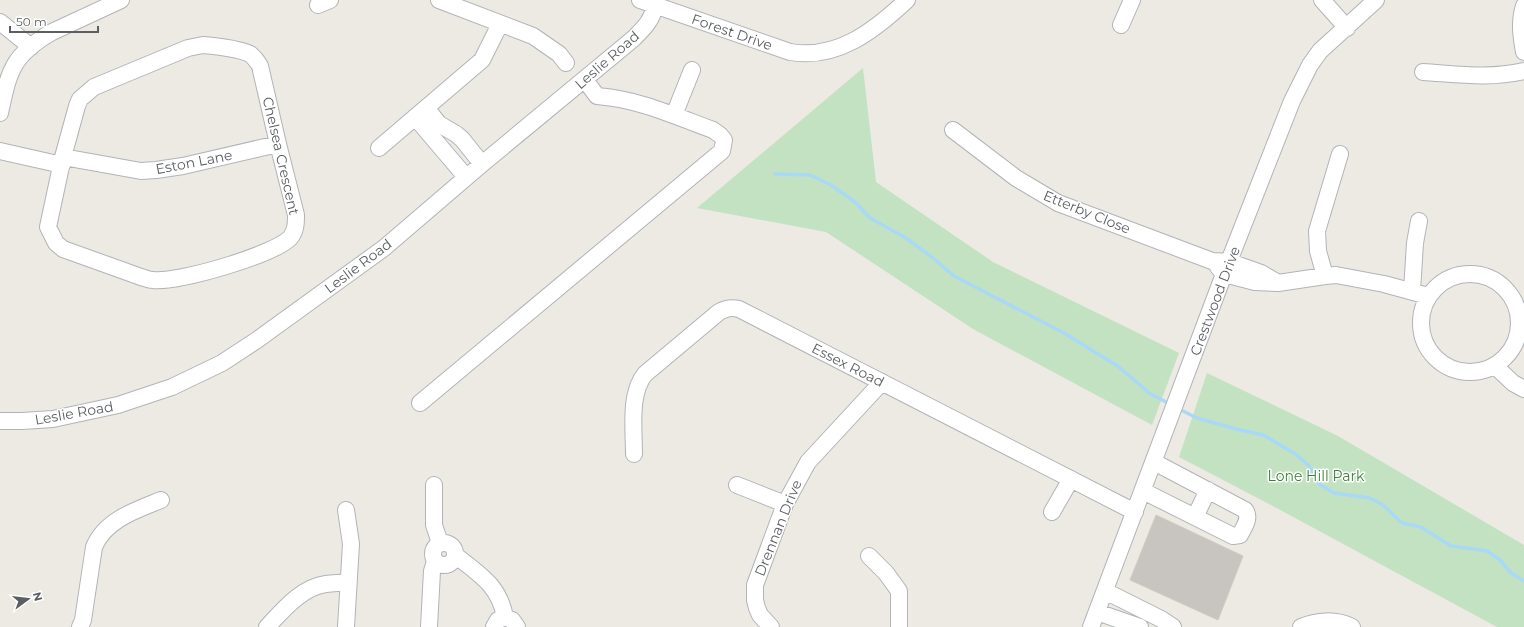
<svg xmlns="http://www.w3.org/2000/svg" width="1524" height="627" font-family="Montserrat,sans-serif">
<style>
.green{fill:#c3e2c2}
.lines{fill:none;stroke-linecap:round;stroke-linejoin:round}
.stream{stroke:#a9d9f7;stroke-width:3.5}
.building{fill:#c8c5c0;stroke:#d1cbc2}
.minor-casing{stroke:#b1b4b7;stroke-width:18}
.minor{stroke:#fff;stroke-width:16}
.labels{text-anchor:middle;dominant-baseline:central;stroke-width:3;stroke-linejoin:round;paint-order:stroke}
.street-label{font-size:14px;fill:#5b5f62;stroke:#fff}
.park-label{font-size:14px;fill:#3d803d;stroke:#fff}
</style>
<rect width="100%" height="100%" fill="#eceae3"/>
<!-- green -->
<path class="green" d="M 863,68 L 876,182 L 993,262 L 1179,353 L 1152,425 L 973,329 L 826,232 L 697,208 Z
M 1207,373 L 1338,436 L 1524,545 L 1524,627 L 1497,627 L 1271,505 L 1179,457 Z"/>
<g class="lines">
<!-- stream -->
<path class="stream" d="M 775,174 L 810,175 L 831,185 L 855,202 L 870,218 L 906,238 L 933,258 L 954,276 L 1064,333 L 1119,367 L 1149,393 L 1166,402
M 1183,411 L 1197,418 L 1236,429 L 1263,435 L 1297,455 L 1309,466 L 1320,485 L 1334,493 L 1370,498 L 1383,505 L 1402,523 L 1421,527 L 1451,546 L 1487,551 L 1500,560 L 1511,573 L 1524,581"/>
</g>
<!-- building -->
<path class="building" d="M 1156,515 L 1243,556 L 1218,620 L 1130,580 Z"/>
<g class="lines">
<!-- minor casing -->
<g class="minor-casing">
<path id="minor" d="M 439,0 L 533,36 L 559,54 L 566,63
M 640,0 L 790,52 C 837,60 874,31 907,0
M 1322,0 L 1347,28
M 318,5 L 330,0
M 1524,6 C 1519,22 1521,35 1524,52
M 0,22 L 31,47
M 1121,25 L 1132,0
M 203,45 C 215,46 239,49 250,54 C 254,57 257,61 260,66 L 278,144 L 296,215 C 296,223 296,231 290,238 C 273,255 178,283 153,280 C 149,280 145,278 141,277 L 63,249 L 56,243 L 48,227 L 63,157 L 77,106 L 80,99 L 94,87 L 188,48 Z
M 1423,72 C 1457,74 1490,79 1524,71
M 426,108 L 439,124 L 456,134 L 462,139 L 482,164
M 0,113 C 9,71 12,55 52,32 L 121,0
M 674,115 L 692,70
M 415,117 L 466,177
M 953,130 L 1016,178 L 1058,203 L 1212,261 L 1230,262 L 1261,273 L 1278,283
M 379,148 L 482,60 L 500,24
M 0,151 L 62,165
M 63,157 L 141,171 L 156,170 L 183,166 L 278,144
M 1218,267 L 1224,274 L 1255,282 L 1278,283 L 1325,276 L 1336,275 L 1384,284 L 1428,296
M1421 323a49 49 0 1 1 98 0a49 49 0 1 1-98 0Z
M 1325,276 L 1318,251 L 1317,231 L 1340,154
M 1412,291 L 1415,243 L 1419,221
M 1495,366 L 1513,383 L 1524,389
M 420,403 L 722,151 L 724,140 L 720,135 L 713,130 C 675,116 638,99 597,96 L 585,80
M 0,421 L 22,421 L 53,419 L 118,405 L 172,387 L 222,363 L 257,340 L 384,248 L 482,164 L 633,39 C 644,28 652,21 655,5
M 634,454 C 634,430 629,393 645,374 L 719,312 C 726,308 731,307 739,309 L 1135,512
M 434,485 L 434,525 L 440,543
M 737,485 L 785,504
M 1143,491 L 1233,536 L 1240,535 C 1244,527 1251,518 1245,510 L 1154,462
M 346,510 L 351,544 L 346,627
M 1052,512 L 1071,479
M 1195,517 L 1208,490
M433 554a11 11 0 1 1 22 0a11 11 0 1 1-22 0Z
M 455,555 C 479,574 499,585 505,617
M 869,556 L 886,573 L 899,591 L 899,627
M 1105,591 L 1161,619 L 1173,627
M 1097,612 L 1140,627
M 80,627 L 83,620 L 94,547 C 105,520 136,510 161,500
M 267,627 C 283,610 302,587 326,584 C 334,583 341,583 348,582
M 429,627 L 432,571 L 435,561
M 494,627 L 498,620 L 505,617 L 512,620 L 517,627
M 771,627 L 760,615 L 757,608 L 755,600 L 755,585 L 785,504 L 808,462 L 882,382
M 1091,627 L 1224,274 L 1292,101 L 1310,65 L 1320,51 L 1376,0
M 1301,627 C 1317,620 1336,619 1352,627"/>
</g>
<!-- minor -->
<use href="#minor" class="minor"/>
</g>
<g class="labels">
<!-- street labels -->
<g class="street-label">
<text transform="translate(732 32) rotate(19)">Forest Drive</text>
<text transform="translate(607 60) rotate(-41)">Leslie Road</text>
<text transform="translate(281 156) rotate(77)">Chelsea Crescent</text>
<text transform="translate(194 162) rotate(-11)">Eston Lane</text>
<text transform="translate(1087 212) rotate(22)">Etterby Close</text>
<text transform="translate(358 266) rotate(-37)">Leslie Road</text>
<text transform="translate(1215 301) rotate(-69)">Crestwood Drive</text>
<text transform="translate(848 365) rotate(27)">Essex Road</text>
<text transform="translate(74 413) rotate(-10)">Leslie Road</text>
<text transform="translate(778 528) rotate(-68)">Drennan Drive</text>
</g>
<!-- park labels -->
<g class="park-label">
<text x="1316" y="476">Lone Hill Park</text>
</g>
</g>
<!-- north arrow -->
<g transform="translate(28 599) rotate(75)" stroke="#ffffff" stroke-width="3" paint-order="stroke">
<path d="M0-3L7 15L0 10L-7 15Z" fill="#5b5f62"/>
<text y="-6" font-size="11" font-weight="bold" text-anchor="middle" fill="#5b5f62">N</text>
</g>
<!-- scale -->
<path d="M10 26v6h88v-6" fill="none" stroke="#5b5f62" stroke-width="2"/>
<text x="16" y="26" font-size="12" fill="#5b5f62" stroke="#ffffff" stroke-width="3" paint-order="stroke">50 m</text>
</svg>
